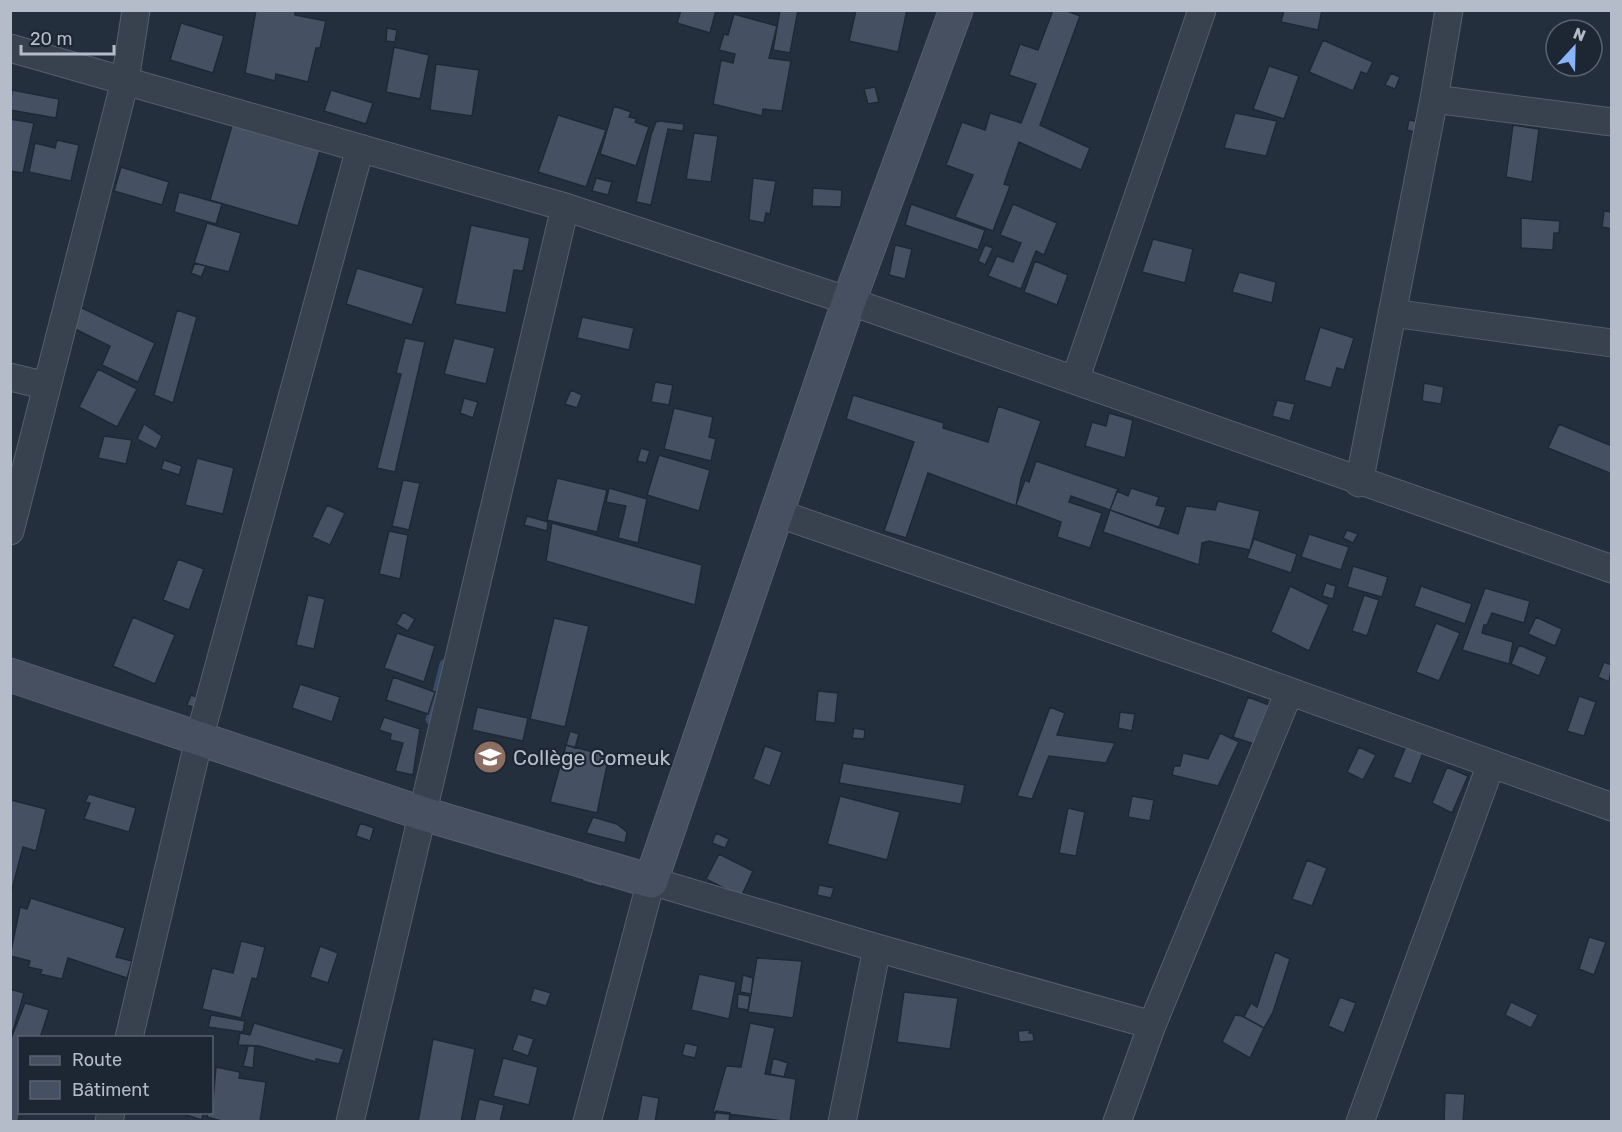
<svg xmlns="http://www.w3.org/2000/svg" width="1622" height="1132" font-family="Rubik,sans-serif">
<style>
.lines{fill:none;stroke-linecap:round;stroke-linejoin:round}
.stream{stroke:#394c67;stroke-width:9}
.building{fill:#455162;stroke:#1f2835;stroke-width:1.5}
.street-casing{stroke:#565f6c;stroke-width:29}
.secondary-casing{stroke:#565f6c;stroke-width:35}
.street{stroke:#38414e;stroke-width:27}
.secondary{stroke:#465061;stroke-width:33}
.labels{text-anchor:middle;dominant-baseline:central;stroke-width:4.5;stroke-linejoin:round;paint-order:stroke}
.poi-label{font-size:21px;fill:#b4bcc9;stroke:#1d2633;text-anchor:start}
</style>
<rect width="100%" height="100%" fill="#242f3e"/>
<g class="lines">
<!-- stream -->
<path class="stream" d="M 430,720 L 444,664"/>
</g>
<!-- building -->
<path class="building" d="M 256,10 L 293,10 L 295,11 L 295,15 L 326,21 L 320,48 L 316,48 L 308,82 L 276,74 L 275,81 L 245,73 Z
M 681,10 L 716,10 L 710,33 L 677,23 Z
M 780,10 L 798,10 L 790,53 L 773,50 Z
M 856,10 L 907,10 L 898,52 L 849,41 Z
M 1053,10 L 1065,10 L 1080,16 L 1040,125 L 1090,148 L 1081,170 L 1019,142 L 1004,184 L 1010,186 L 993,231 L 955,217 L 973,175 L 946,165 L 962,122 L 985,130 L 990,113 L 1021,123 L 1036,84 L 1009,75 L 1020,44 L 1038,50 Z
M 1284,10 L 1322,10 L 1318,30 L 1281,22 Z
M 734,14 L 777,26 L 769,58 L 791,61 L 782,111 L 763,109 L 762,116 L 713,104 L 721,60 L 733,63 L 735,54 L 719,50 L 724,34 L 728,35 Z
M 181,23 L 224,36 L 213,73 L 170,60 Z
M 387,28 L 397,30 L 395,42 L 386,41 Z
M 1323,40 L 1373,62 L 1367,74 L 1361,72 L 1353,91 L 1309,72 Z
M 394,47 L 429,55 L 420,99 L 386,92 Z
M 436,64 L 479,70 L 472,116 L 430,110 Z
M 1269,66 L 1299,76 L 1284,119 L 1253,109 Z
M 1391,73 L 1400,77 L 1395,89 L 1385,85 Z
M 875,87 L 879,102 L 868,104 L 864,89 Z
M 12,90 L 59,99 L 56,118 L 10,110 Z
M 331,90 L 373,103 L 366,124 L 324,111 Z
M 614,106 L 631,112 L 629,117 L 637,119 L 635,122 L 649,127 L 636,166 L 600,154 Z
M 1235,113 L 1277,121 L 1266,156 L 1224,148 Z
M 558,115 L 606,130 L 586,187 L 538,172 Z
M 10,119 L 34,123 L 23,173 L 10,171 Z
M 234,119 L 322,144 L 298,226 L 210,200 Z
M 1409,120 L 1420,122 L 1417,133 L 1407,130 Z
M 660,121 L 684,124 L 683,131 L 668,129 L 651,205 L 636,202 L 651,135 L 656,122 Z
M 1513,125 L 1539,129 L 1532,182 L 1506,177 Z
M 694,133 L 718,136 L 711,182 L 686,179 Z
M 57,140 L 79,145 L 71,181 L 29,172 L 35,143 L 55,148 Z
M 121,167 L 169,182 L 162,205 L 114,191 Z
M 596,178 L 612,182 L 608,195 L 592,191 Z
M 753,178 L 776,181 L 770,214 L 766,213 L 764,223 L 749,220 Z
M 813,188 L 842,190 L 841,207 L 812,206 Z
M 179,192 L 222,204 L 216,224 L 174,212 Z
M 911,204 L 985,230 L 978,250 L 905,225 Z
M 1013,204 L 1057,223 L 1044,255 L 1036,251 L 1021,289 L 988,276 L 997,256 L 1013,262 L 1021,243 L 1000,235 Z
M 1604,211 L 1612,212 L 1612,229 L 1602,227 Z
M 1521,218 L 1560,221 L 1559,233 L 1554,233 L 1553,250 L 1521,248 Z
M 207,223 L 241,233 L 229,272 L 194,263 Z
M 471,225 L 530,238 L 523,271 L 514,270 L 506,313 L 455,304 Z
M 1153,239 L 1193,249 L 1185,283 L 1142,272 Z
M 895,245 L 912,249 L 905,279 L 889,275 Z
M 985,245 L 993,248 L 985,265 L 978,261 Z
M 1035,261 L 1068,275 L 1057,305 L 1024,292 Z
M 195,263 L 206,266 L 201,277 L 191,273 Z
M 357,268 L 424,288 L 412,325 L 346,304 Z
M 1239,272 L 1276,282 L 1272,303 L 1232,292 Z
M 80,307 L 155,343 L 138,382 L 102,365 L 110,346 L 75,329 Z
M 177,310 L 197,317 L 173,403 L 154,395 Z
M 582,317 L 634,328 L 629,350 L 577,338 Z
M 1320,327 L 1354,338 L 1344,370 L 1337,368 L 1331,388 L 1304,380 Z
M 405,338 L 425,342 L 395,472 L 377,468 L 401,374 L 396,373 Z
M 454,338 L 495,348 L 486,384 L 444,374 Z
M 98,369 L 137,389 L 117,427 L 79,407 Z
M 655,382 L 673,385 L 669,405 L 651,402 Z
M 1424,383 L 1444,387 L 1441,404 L 1422,401 Z
M 571,390 L 582,395 L 577,408 L 565,404 Z
M 853,395 L 944,423 L 943,428 L 988,442 L 998,406 L 1041,421 L 1021,479 L 1016,506 L 928,473 L 906,538 L 884,531 L 914,442 L 846,419 Z
M 464,398 L 478,402 L 473,418 L 460,413 Z
M 1277,400 L 1295,404 L 1290,421 L 1272,416 Z
M 674,408 L 713,417 L 709,437 L 716,439 L 711,461 L 664,449 Z
M 1109,413 L 1133,420 L 1125,458 L 1085,446 L 1092,422 L 1106,426 Z
M 144,424 L 162,436 L 156,449 L 137,439 Z
M 1559,424 L 1612,446 L 1612,474 L 1548,448 Z
M 104,436 L 132,440 L 126,464 L 98,458 Z
M 641,448 L 650,451 L 646,463 L 637,461 Z
M 659,455 L 710,470 L 699,511 L 647,495 Z
M 197,458 L 234,468 L 223,514 L 185,505 Z
M 164,460 L 182,466 L 179,475 L 161,469 Z
M 1036,461 L 1118,489 L 1110,510 L 1071,496 L 1069,502 L 1102,513 L 1090,548 L 1057,537 L 1061,522 L 1016,505 L 1025,480 L 1029,482 Z
M 557,478 L 607,490 L 597,532 L 547,520 Z
M 403,480 L 420,483 L 409,530 L 392,526 Z
M 609,488 L 647,499 L 638,543 L 618,538 L 626,506 L 606,502 Z
M 1131,488 L 1159,497 L 1156,505 L 1166,507 L 1159,528 L 1110,510 L 1117,491 L 1128,496 Z
M 1218,501 L 1260,511 L 1250,550 L 1209,541 L 1202,543 L 1199,565 L 1103,532 L 1110,510 L 1178,534 L 1186,506 L 1215,510 Z
M 327,505 L 345,513 L 330,545 L 312,537 Z
M 527,516 L 548,522 L 547,531 L 524,525 Z
M 552,523 L 702,565 L 695,605 L 546,561 Z
M 1347,530 L 1358,534 L 1353,543 L 1343,538 Z
M 389,531 L 408,535 L 400,579 L 379,574 Z
M 1309,534 L 1349,547 L 1341,570 L 1301,557 Z
M 1254,539 L 1297,554 L 1291,573 L 1247,558 Z
M 178,559 L 204,569 L 189,610 L 163,600 Z
M 1353,566 L 1388,577 L 1382,597 L 1347,587 Z
M 1326,583 L 1336,586 L 1333,599 L 1322,596 Z
M 1290,586 L 1329,605 L 1309,651 L 1271,632 Z
M 1421,586 L 1472,604 L 1465,624 L 1414,606 Z
M 1485,588 L 1530,601 L 1524,623 L 1492,613 L 1487,625 L 1484,625 L 1482,633 L 1513,642 L 1509,664 L 1462,650 Z
M 308,595 L 325,599 L 314,649 L 296,645 Z
M 1364,595 L 1379,600 L 1367,636 L 1352,631 Z
M 403,612 L 415,619 L 408,631 L 396,624 Z
M 133,617 L 175,635 L 155,684 L 113,666 Z
M 1536,617 L 1562,629 L 1555,646 L 1528,634 Z
M 554,618 L 589,626 L 565,727 L 530,719 Z
M 1436,623 L 1460,633 L 1439,681 L 1416,672 Z
M 397,633 L 435,646 L 424,682 L 384,668 Z
M 1519,645 L 1547,657 L 1539,676 L 1511,664 Z
M 1604,662 L 1612,665 L 1609,682 L 1598,677 Z
M 393,677 L 435,692 L 428,714 L 386,700 Z
M 300,684 L 340,697 L 332,722 L 292,708 Z
M 818,691 L 838,693 L 835,723 L 815,721 Z
M 191,695 L 202,699 L 198,709 L 187,705 Z
M 1579,696 L 1596,702 L 1584,736 L 1567,731 Z
M 1248,697 L 1269,705 L 1254,744 L 1233,737 Z
M 477,707 L 528,718 L 523,741 L 472,730 Z
M 1050,707 L 1065,713 L 1057,735 L 1115,743 L 1106,763 L 1049,756 L 1032,799 L 1017,796 Z
M 1120,712 L 1135,714 L 1132,731 L 1118,728 Z
M 384,717 L 420,729 L 413,775 L 395,771 L 403,743 L 390,740 L 391,734 L 379,730 Z
M 854,728 L 865,730 L 864,739 L 852,738 Z
M 570,731 L 579,734 L 575,748 L 566,745 Z
M 1220,733 L 1239,742 L 1218,786 L 1172,775 L 1174,766 L 1180,766 L 1183,753 L 1208,759 Z
M 566,745 L 609,756 L 597,813 L 550,802 Z
M 765,746 L 782,752 L 770,786 L 753,779 Z
M 1406,746 L 1423,753 L 1411,784 L 1393,777 Z
M 1359,747 L 1376,755 L 1363,780 L 1347,772 Z
M 843,763 L 965,785 L 961,804 L 839,783 Z
M 1447,767 L 1468,776 L 1452,813 L 1432,803 Z
M 89,794 L 136,808 L 129,832 L 84,819 L 90,803 L 85,802 Z
M 840,796 L 900,812 L 887,860 L 827,844 Z
M 1132,796 L 1154,800 L 1150,821 L 1128,817 Z
M 11,800 L 46,809 L 36,851 L 23,847 L 11,893 Z
M 1068,808 L 1085,812 L 1076,856 L 1059,853 Z
M 593,817 L 617,824 L 627,832 L 625,843 L 586,833 Z
M 360,823 L 374,828 L 370,841 L 356,836 Z
M 716,833 L 729,839 L 725,848 L 712,843 Z
M 719,854 L 753,871 L 741,897 L 706,879 Z
M 1307,860 L 1327,868 L 1312,906 L 1292,899 Z
M 584,872 L 604,878 L 602,887 L 582,881 Z
M 819,885 L 834,888 L 831,898 L 817,895 Z
M 31,898 L 125,928 L 116,957 L 132,961 L 127,978 L 68,958 L 62,979 L 40,974 L 42,970 L 28,967 L 30,961 L 10,956 L 20,907 L 27,909 Z
M 1589,937 L 1606,942 L 1594,975 L 1579,969 Z
M 241,941 L 265,947 L 257,979 L 252,978 L 241,1018 L 202,1009 L 212,968 L 233,973 Z
M 320,946 L 338,953 L 328,983 L 310,977 Z
M 1275,952 L 1290,959 L 1273,1012 L 1264,1028 L 1244,1017 L 1251,1003 L 1257,1007 Z
M 757,958 L 802,961 L 793,1018 L 748,1012 Z
M 699,974 L 736,982 L 729,1019 L 691,1010 Z
M 743,975 L 753,978 L 751,994 L 740,992 Z
M 534,988 L 551,993 L 546,1006 L 530,1001 Z
M 10,989 L 24,993 L 10,1041 Z
M 904,992 L 958,998 L 950,1049 L 897,1042 Z
M 738,994 L 750,996 L 748,1010 L 737,1008 Z
M 1340,997 L 1356,1003 L 1344,1033 L 1328,1026 Z
M 1511,1002 L 1538,1015 L 1531,1028 L 1505,1015 Z
M 25,1003 L 49,1010 L 40,1038 L 20,1038 L 20,1112 L 18,1122 L 10,1122 L 10,1041 Z
M 211,1015 L 245,1021 L 243,1032 L 208,1027 Z
M 1235,1015 L 1242,1016 L 1264,1028 L 1250,1058 L 1222,1042 Z
M 254,1023 L 344,1049 L 339,1064 L 316,1059 L 316,1062 L 259,1046 L 238,1045 L 240,1033 L 250,1035 Z
M 750,1023 L 775,1028 L 765,1074 L 796,1079 L 790,1122 L 713,1112 L 726,1066 L 741,1067 Z
M 1030,1030 L 1029,1033 L 1033,1033 L 1034,1041 L 1019,1042 L 1018,1031 Z
M 518,1034 L 534,1039 L 528,1056 L 512,1050 Z
M 433,1039 L 475,1049 L 461,1122 L 418,1122 Z
M 685,1043 L 698,1046 L 695,1058 L 682,1055 Z
M 248,1046 L 255,1046 L 253,1068 L 243,1066 Z
M 503,1058 L 538,1067 L 529,1105 L 493,1096 Z
M 773,1058 L 788,1063 L 784,1077 L 770,1074 Z
M 216,1067 L 240,1072 L 239,1078 L 266,1082 L 260,1122 L 225,1122 L 207,1117 L 208,1112 L 212,1112 Z
M 1445,1093 L 1465,1094 L 1463,1122 L 1444,1122 Z
M 642,1095 L 659,1098 L 655,1122 L 637,1122 Z
M 479,1099 L 504,1105 L 500,1122 L 474,1122 Z
M 716,1111 L 730,1113 L 729,1122 L 714,1121 Z
M 187,1112 L 203,1112 L 202,1120 L 186,1115 Z"/>
<g class="lines">
<!-- street casing -->
<g class="street-casing">
<path id="street" d="M 10,48 L 565,207 L 849,301 L 1612,569
M 1434,99 L 1612,122
M 1392,313 L 1612,343
M 10,377 L 47,386
M 1075,380 L 1202,10
M 1359,483 L 1434,99 L 1449,10
M 777,513 L 1219,666 L 1612,807
M 10,531 L 125,81 L 136,10
M 129,1038 L 199,739 L 360,148
M 109,1122 L 111,1112
M 350,1122 L 565,207
M 587,1122 L 651,881 L 877,948 L 1152,1025
M 842,1122 L 877,948
M 1117,1122 L 1152,1025 L 1289,692
M 1360,1122 L 1491,764"/>
</g>
<!-- secondary casing -->
<g class="secondary-casing">
<path id="secondary" d="M 10,675 L 424,814 L 651,881 L 849,301 L 956,10"/>
</g>
<!-- street -->
<use href="#street" class="street"/>
<!-- secondary -->
<use href="#secondary" class="secondary"/>
</g>
<!-- icons -->
<defs>
<g id="school-disc" transform="scale(1.725)"><circle r="9.5" fill="#8d6e63" stroke="#1d2633"/><path d="M0-5L7-2L0 1L-7-2ZM-4 1L0 2.5L4 1V4Q0 6-4 4Z" fill="#fff"/></g>
</defs>
<g fill-rule="evenodd">
<use href="#school-disc" x="490" y="757"/>
</g>
<g class="labels">
<!-- poi labels -->
<g class="poi-label">
<text x="513" y="757">Collège Comeuk</text>
</g>
</g>
<!-- border -->
<rect width="1622" height="1132" fill="none" stroke="#b4bcc9" stroke-width="24"/>
<!-- legend -->
<rect x="18" y="1036" width="195" height="78" fill="#1d2633" stroke="#59626f" stroke-width="1.5"/>
<rect x="30" y="1056" width="30" height="9" fill="#465061" stroke="#59626f" stroke-width="1.5"/>
<text x="72" y="1066" font-size="18" fill="#b4bcc9">Route</text>
<rect x="30" y="1081" width="30" height="18" fill="#455162" stroke="#59626f" stroke-width="1.5"/>
<text x="72" y="1096" font-size="18" fill="#b4bcc9">Bâtiment</text>
<!-- north arrow -->
<g transform="translate(1574 48) rotate(22)"><circle r="28" fill="#1d2633" stroke="#59626f" stroke-width="1.5"/>
<path d="M0-4.5L10 22L0 15L-10 22Z" fill="#8ab4f8"/>
<text y="-9" font-size="16" font-weight="bold" text-anchor="middle" fill="#b4bcc9">N</text>
</g>
<!-- scale -->
<path d="M21 45v9h93v-9" fill="none" stroke="#b4bcc9" stroke-width="3"/>
<text x="30" y="45" font-size="18" fill="#b4bcc9" stroke="#1d2633" stroke-width="4.5" paint-order="stroke">20 m</text>
</svg>
